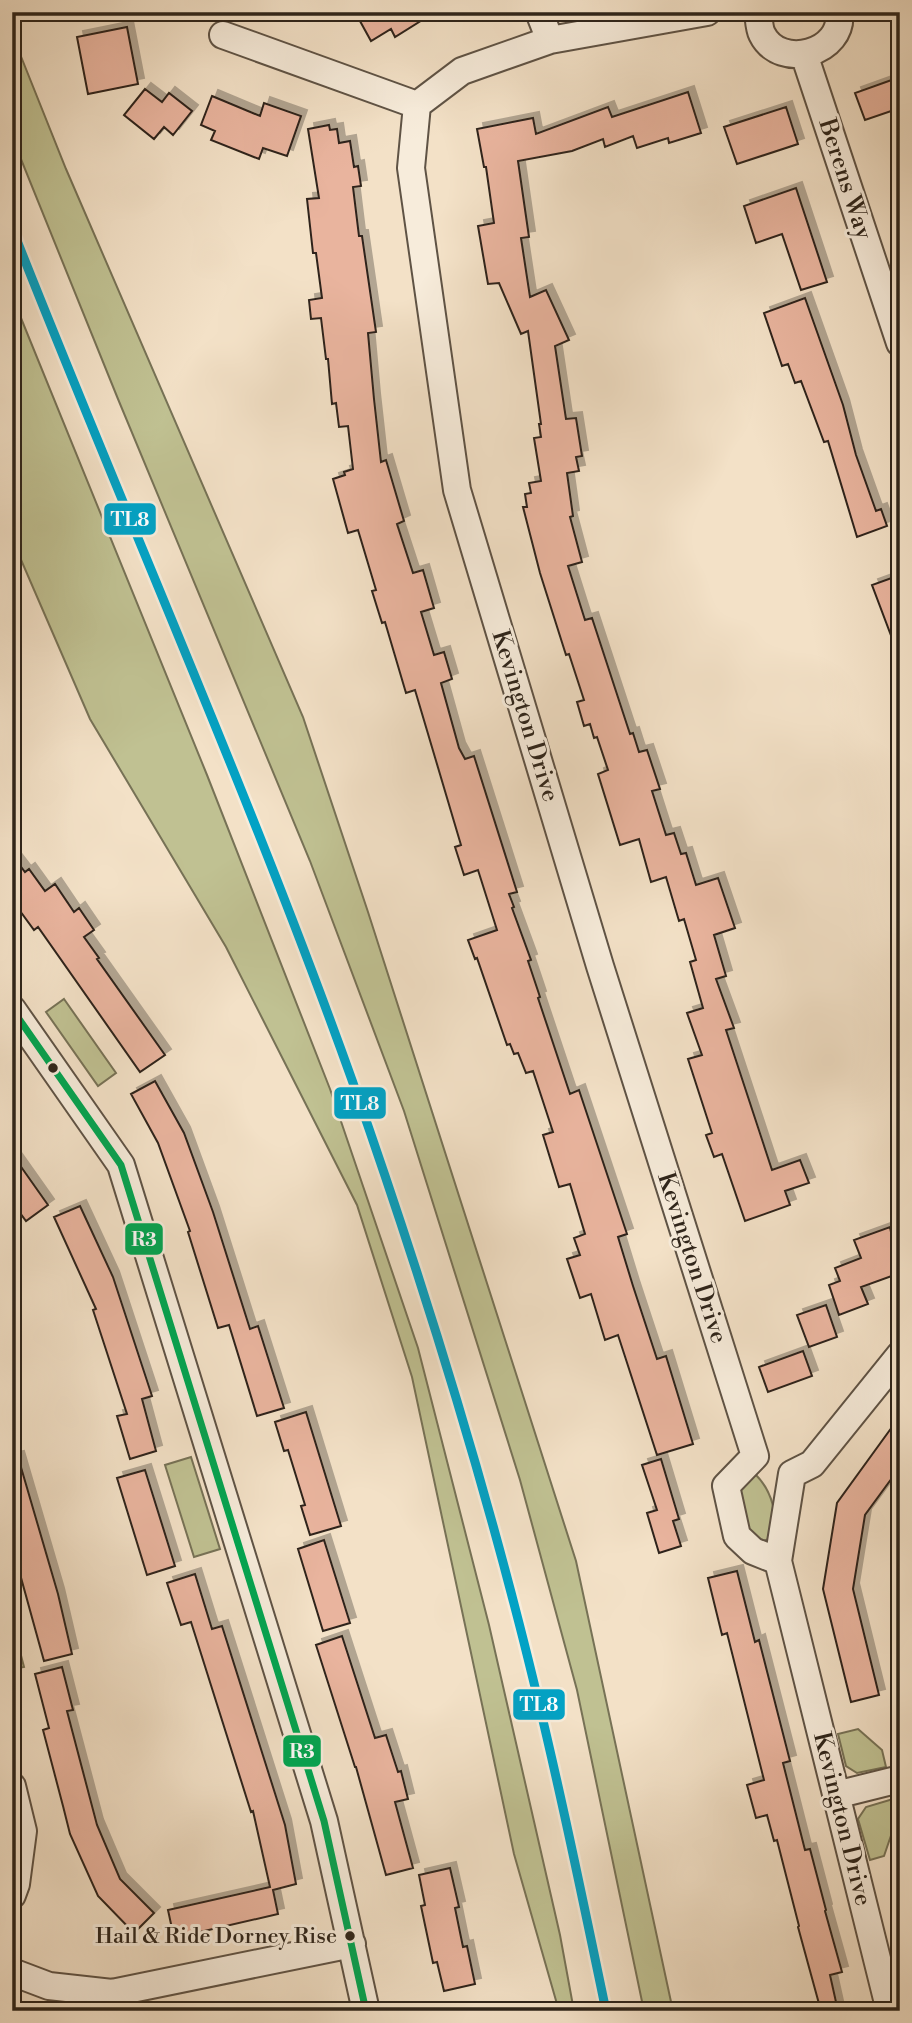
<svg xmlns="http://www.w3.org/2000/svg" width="912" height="2023" font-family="'Libre Bodoni',serif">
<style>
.green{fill:#c0c192;stroke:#777256;stroke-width:2}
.building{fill:#e9b49e;stroke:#2e241a;stroke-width:2;filter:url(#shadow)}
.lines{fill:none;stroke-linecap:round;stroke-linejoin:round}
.minor-casing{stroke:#5f5345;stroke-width:30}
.minor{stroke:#f7ecdb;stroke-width:26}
.bus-1-casing{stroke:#f7ecdb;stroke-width:12}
.bus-1{stroke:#00a651;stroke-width:7}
.rail-1-casing{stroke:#f7ecdb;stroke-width:14}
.rail-1{stroke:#02a2c5;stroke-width:9}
.bus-dot{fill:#2e241a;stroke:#f7ecdb;stroke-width:2.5}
.labels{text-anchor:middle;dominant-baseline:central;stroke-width:6;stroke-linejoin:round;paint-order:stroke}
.bus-label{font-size:22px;fill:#2e241a;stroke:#f7ecdb;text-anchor:end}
.street-label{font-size:24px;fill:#2e241a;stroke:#f7ecdb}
.line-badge{stroke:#f7ecdb;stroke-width:2.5}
.badge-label{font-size:19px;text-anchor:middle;font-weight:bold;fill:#fff}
</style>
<defs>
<filter id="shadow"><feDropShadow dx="6" dy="-6" stdDeviation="0" flood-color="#0004"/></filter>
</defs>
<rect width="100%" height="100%" fill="#f3e1c7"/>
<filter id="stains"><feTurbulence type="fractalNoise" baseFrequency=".00286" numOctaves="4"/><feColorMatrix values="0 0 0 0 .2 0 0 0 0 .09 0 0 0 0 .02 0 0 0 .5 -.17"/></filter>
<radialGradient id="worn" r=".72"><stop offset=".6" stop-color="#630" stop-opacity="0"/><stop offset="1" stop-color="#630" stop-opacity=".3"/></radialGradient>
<!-- green -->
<path class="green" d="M 12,34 L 66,169 L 303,717 L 368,912 L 576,1561 L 673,2011 L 644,2011 L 577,1690 L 520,1480 L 404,1111 L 310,861 L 118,399 L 12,137 Z
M 12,296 L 207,775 L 330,1089 L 418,1348 L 489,1625 L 560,1935 L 574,2011 L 559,2011 L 514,1854 L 412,1377 L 357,1205 L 226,947 L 90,719 L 12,539 Z
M 64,999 L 116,1073 L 98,1086 L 46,1012 Z
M 191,1457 L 220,1549 L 194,1557 L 165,1465 Z
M 756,1475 C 772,1491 779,1517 773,1538 L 758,1542 L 746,1532 L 737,1493 L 741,1479 Z
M 12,1621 L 24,1667 L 12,1669 Z
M 858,1729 L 882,1750 L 886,1767 L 857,1773 L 846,1766 L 838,1734 Z
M 893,1799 L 898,1815 L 884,1856 L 870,1860 L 858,1819 L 866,1807 Z"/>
<!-- building -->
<path class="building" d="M 355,12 L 435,12 L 395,37 L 391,29 L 371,41 Z
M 127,27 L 138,84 L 88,94 L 77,37 Z
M 900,77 L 900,108 L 865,120 L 855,93 Z
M 145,89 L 162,102 L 169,93 L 192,111 L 173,135 L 164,127 L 154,139 L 124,115 Z
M 688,92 L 701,133 L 669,143 L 668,138 L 637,148 L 633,136 L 605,147 L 603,139 L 572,151 L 518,161 L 529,237 L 521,238 L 530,297 L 546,290 L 569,340 L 555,346 L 566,419 L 576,418 L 582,456 L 576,457 L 579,471 L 567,473 L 573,516 L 570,517 L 582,562 L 568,566 L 585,620 L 592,618 L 630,734 L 633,733 L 639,752 L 647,750 L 660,789 L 652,791 L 666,835 L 674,833 L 681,854 L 686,853 L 696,885 L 718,878 L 735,928 L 714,935 L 726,976 L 716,979 L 734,1028 L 726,1030 L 772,1170 L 800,1160 L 809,1183 L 785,1191 L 790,1205 L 745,1221 L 722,1154 L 714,1157 L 706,1135 L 712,1133 L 688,1059 L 702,1055 L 687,1013 L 703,1008 L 690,962 L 696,960 L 684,919 L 679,921 L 666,877 L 651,882 L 639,839 L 620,845 L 598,774 L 608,770 L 597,737 L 594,738 L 590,724 L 584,726 L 577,702 L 584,700 L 569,654 L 566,655 L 540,573 L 523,507 L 527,507 L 525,494 L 531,493 L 529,483 L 541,481 L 534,438 L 541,437 L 539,424 L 541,424 L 528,331 L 521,334 L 499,283 L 488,284 L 478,226 L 494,223 L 486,167 L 484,167 L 477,129 L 533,118 L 536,134 L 608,107 L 612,117 Z
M 212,96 L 260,116 L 264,103 L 301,116 L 287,156 L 263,148 L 259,159 L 211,140 L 215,131 L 201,125 Z
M 786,107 L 798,144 L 737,164 L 724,127 Z
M 329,125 L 330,130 L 337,129 L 339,143 L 350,141 L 354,167 L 358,166 L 361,186 L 353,187 L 359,236 L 362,236 L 376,332 L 368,333 L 374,399 L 381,462 L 386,460 L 404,521 L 397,524 L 413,573 L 423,570 L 434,608 L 421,612 L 434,655 L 444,652 L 452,679 L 441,683 L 459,748 L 465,759 L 474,756 L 517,892 L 509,894 L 514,907 L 512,908 L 531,960 L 528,961 L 540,997 L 538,998 L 570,1094 L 579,1090 L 627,1234 L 618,1237 L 633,1286 L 657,1359 L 666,1356 L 693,1444 L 657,1455 L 618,1335 L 605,1340 L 591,1294 L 580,1298 L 567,1259 L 580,1255 L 574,1238 L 585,1234 L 570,1184 L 559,1187 L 543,1135 L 553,1132 L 533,1071 L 526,1073 L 518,1053 L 514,1054 L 510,1044 L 507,1045 L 477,958 L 475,959 L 468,940 L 497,930 L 478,870 L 464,875 L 455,847 L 461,845 L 415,690 L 406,693 L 385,622 L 382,623 L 372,591 L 376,590 L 358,530 L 348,533 L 333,479 L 345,475 L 344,472 L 353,469 L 348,426 L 339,427 L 336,403 L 332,404 L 328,359 L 326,359 L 321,318 L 311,319 L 309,300 L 322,298 L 316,253 L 313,253 L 307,199 L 319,198 L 308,129 Z
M 796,188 L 827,282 L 801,290 L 782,234 L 756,243 L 744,206 Z
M 805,298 L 843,405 L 856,455 L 876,511 L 881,509 L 887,526 L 857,537 L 828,441 L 824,442 L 801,381 L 795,383 L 788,364 L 782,366 L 764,313 Z
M 900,575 L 900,654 L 898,654 L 872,585 Z
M 12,855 L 25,872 L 29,869 L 45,891 L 55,884 L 74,912 L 79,908 L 94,930 L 84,937 L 99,958 L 97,959 L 165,1055 L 140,1072 L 38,927 L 34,930 L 12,900 Z
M 155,1081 L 184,1133 L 213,1212 L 250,1329 L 258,1326 L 284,1408 L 257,1416 L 229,1325 L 218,1328 L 188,1232 L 190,1231 L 158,1143 L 131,1094 Z
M 12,1154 L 48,1205 L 26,1221 L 12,1202 Z
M 80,1206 L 113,1277 L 152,1396 L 142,1399 L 156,1451 L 130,1459 L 117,1416 L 127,1414 L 93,1310 L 96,1309 L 54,1217 Z
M 890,1227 L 891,1232 L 900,1230 L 900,1273 L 861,1287 L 868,1304 L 839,1315 L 829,1285 L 840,1281 L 835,1268 L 861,1258 L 854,1240 Z
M 826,1305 L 837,1337 L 809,1347 L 797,1315 Z
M 803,1351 L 812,1376 L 768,1392 L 759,1367 Z
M 306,1412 L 341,1526 L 310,1535 L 301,1506 L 305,1505 L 288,1450 L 284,1451 L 275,1422 Z
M 900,1416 L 900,1467 L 865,1515 L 853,1589 L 879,1695 L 851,1702 L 823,1589 L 837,1503 Z
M 18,1457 L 58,1594 L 72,1654 L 44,1661 L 12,1545 L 12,1458 Z
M 661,1459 L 679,1519 L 673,1521 L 681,1546 L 659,1553 L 647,1513 L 657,1510 L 642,1465 Z
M 145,1470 L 175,1566 L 147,1575 L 117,1478 Z
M 324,1540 L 350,1623 L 323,1631 L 298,1549 Z
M 737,1571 L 755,1642 L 759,1640 L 790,1761 L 783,1763 L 805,1850 L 810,1849 L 826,1910 L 825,1911 L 842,1972 L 830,1975 L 838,2011 L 821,2011 L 798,1927 L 799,1926 L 777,1840 L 774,1841 L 767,1815 L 756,1818 L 747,1785 L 764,1780 L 727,1633 L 722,1635 L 708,1578 Z
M 195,1574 L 212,1629 L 222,1626 L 285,1825 L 296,1884 L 273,1890 L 278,1914 L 174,1938 L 168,1910 L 270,1887 L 253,1811 L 251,1812 L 191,1622 L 181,1625 L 167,1583 Z
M 342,1636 L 375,1738 L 386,1735 L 398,1772 L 401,1771 L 408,1799 L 395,1802 L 413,1868 L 386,1875 L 356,1767 L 355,1767 L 316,1645 Z
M 62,1667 L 73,1710 L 67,1711 L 97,1825 L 120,1879 L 154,1913 L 134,1933 L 98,1896 L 70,1834 L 63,1806 L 43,1730 L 49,1728 L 35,1674 Z
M 450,1868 L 459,1907 L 455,1908 L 463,1947 L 467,1946 L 475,1984 L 444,1991 L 437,1962 L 433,1963 L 421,1906 L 425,1905 L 419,1875 Z"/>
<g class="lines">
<!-- minor casing -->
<g class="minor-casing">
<path id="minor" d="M 539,12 L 550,40 L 707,12
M 758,12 C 759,19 759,28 762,34 C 780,71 845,53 839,12
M 223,35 L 417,105
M 550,40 L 462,71 L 417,105 L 411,168 L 457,490 L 600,966 L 755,1456 L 726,1486 L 737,1536 L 753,1551 L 778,1561 L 890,2011
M 804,54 L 900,343
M 12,1009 L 121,1165 L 324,1821 L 366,2011
M 778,1561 L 792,1474 L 812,1464 L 900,1355
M 12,1786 L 23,1831 L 16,1884 L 12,1895
M 836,1795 L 900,1779
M 12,1972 L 49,1986 L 112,1993 L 352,1944"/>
</g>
<!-- minor -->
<use href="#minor" class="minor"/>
<!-- bus-1 casing -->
<g class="bus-1-casing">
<path id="bus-1" d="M 12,1009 L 121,1165 L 324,1821 L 366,2011"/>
</g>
<!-- bus-1 -->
<use href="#bus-1" class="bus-1"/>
<!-- rail-1 casing -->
<g class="rail-1-casing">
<path id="rail-1" d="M 12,228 C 124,513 249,792 352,1080 C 415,1259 472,1440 519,1623 C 552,1751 579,1881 606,2011"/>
</g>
<!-- rail-1 -->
<use href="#rail-1" class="rail-1"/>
</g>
<!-- markers -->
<g class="bus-dot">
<circle cx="53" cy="1068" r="6"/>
<circle cx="350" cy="1936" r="6"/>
</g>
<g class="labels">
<!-- bus labels -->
<g class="bus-label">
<text x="337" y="1936">Hail &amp; Ride Dorney Rise</text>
</g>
<!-- street labels -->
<g class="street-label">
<text transform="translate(845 179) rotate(72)">Berens Way</text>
<text transform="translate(525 716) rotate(73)">Kevington Drive</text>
<text transform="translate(692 1258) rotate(72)">Kevington Drive</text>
<text transform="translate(842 1819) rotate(76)">Kevington Drive</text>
</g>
</g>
<g class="line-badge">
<rect x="103" y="502" width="54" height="34" rx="7" fill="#02a2c5"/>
<rect x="333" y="1086" width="54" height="34" rx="7" fill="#02a2c5"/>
<rect x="124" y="1222" width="40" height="34" rx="7" fill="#00a651"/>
<rect x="512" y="1688" width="54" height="33" rx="7" fill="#02a2c5"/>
<rect x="282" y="1734" width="40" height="34" rx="7" fill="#00a651"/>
</g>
<g class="badge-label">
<text x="130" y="526">TL8</text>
<text x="360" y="1110">TL8</text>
<text x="144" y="1246">R3</text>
<text x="539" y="1711">TL8</text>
<text x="302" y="1758">R3</text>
</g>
<!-- margin -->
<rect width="912" height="2023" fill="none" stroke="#f3e1c7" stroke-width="42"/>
<rect x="14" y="14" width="884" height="1995" fill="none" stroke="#2e241a" stroke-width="3.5"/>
<rect x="21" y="21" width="870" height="1981" fill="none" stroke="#2e241a" stroke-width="2"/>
<rect width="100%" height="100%" filter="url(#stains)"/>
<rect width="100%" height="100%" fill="url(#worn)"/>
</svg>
